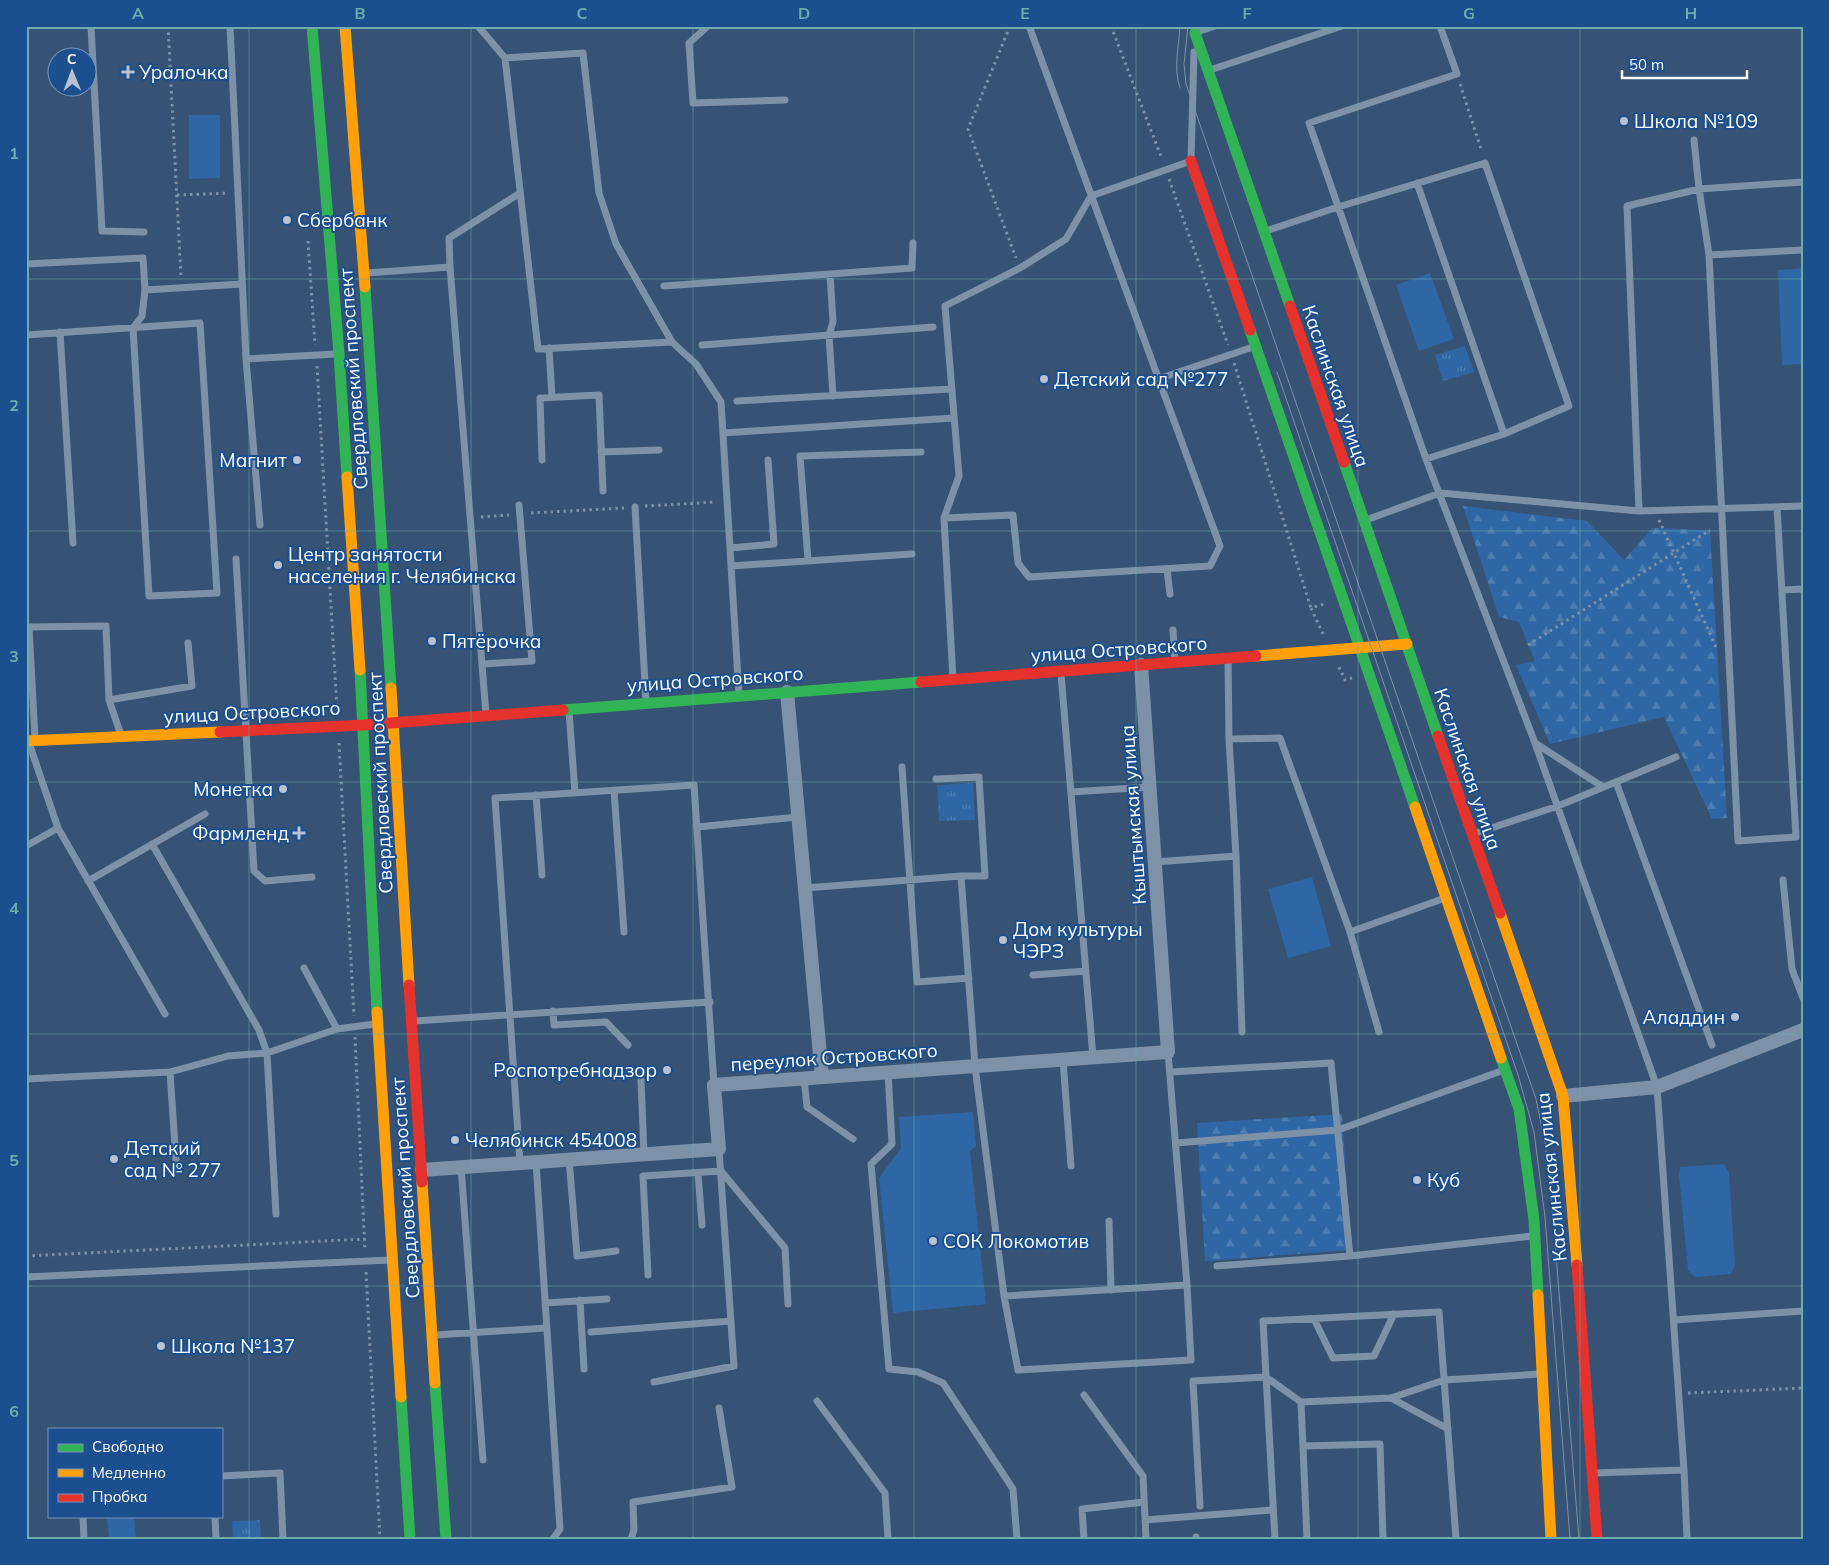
<svg xmlns="http://www.w3.org/2000/svg" width="1829" height="1565" font-family="Mulish,sans-serif">
<style>
.forest{fill:url(#forest-firs)}
.park{fill:url(#park-tufts)}
.pitch{fill:#2f66a5}
.lines{fill:none;stroke-linecap:round;stroke-linejoin:round}
.path{stroke:#7d92a8;stroke-width:3;stroke-dasharray:2.5 4;stroke-linecap:butt}
.lane{stroke:#7d92a8;stroke-width:7}
.street{stroke:#7d92a8;stroke-width:14}
.fast{stroke:#30b455;stroke-width:11}
.slow{stroke:#ff9f0a;stroke-width:11}
.jam{stroke:#e5322d;stroke-width:11}
.tram{stroke:#7e92a7;stroke-width:1}
.grid{fill:none;stroke:#6fada8;stroke-width:1;stroke-opacity:0.55}
.poi-dot{fill:#b9c2ce;stroke:#1b4f8f;stroke-width:2}
.labels{text-anchor:middle;dominant-baseline:central;stroke-width:4;stroke-linejoin:round;paint-order:stroke}
.poi-label{font-size:19px;fill:#fff;stroke:#1b4f8f;text-anchor:start}
.street-label{font-size:19px;fill:#fff;stroke:#1b4f8f}
.neatline{fill:none;stroke:#6fada8;stroke-width:2}
.grid-label{font-size:16px;text-anchor:middle;font-weight:bold;fill:#6fada8}
</style>
<defs>
<pattern id="forest-firs" width="22" height="20" patternUnits="userSpaceOnUse" patternTransform="scale(1.25)"><rect width="22" height="20" fill="#2f66a5"/><path d="M5 1l3.5 6h-7zM16 11l3.5 6h-7z" fill="#4e7db2"/></pattern>
<pattern id="park-tufts" width="24" height="20" patternUnits="userSpaceOnUse" patternTransform="scale(1.25)"><rect width="24" height="20" fill="#2f66a5"/><path d="M3 7l-1-3M5 7V3M7 7l1-3M15 17l-1-3M17 17v-4M19 17l1-3" fill="none" stroke="#4e7db2"/></pattern>
</defs>
<rect width="100%" height="100%" fill="#365274"/>
<!-- forest -->
<path class="forest" d="M 1463,506 L 1587,521 L 1624,560 L 1652,528 L 1710,530 L 1727,818 L 1712,819 L 1664,717 L 1550,744 L 1516,665 L 1535,661 L 1519,622 L 1499,617 Z
M 1342,1114 L 1351,1250 L 1205,1261 L 1197,1123 Z"/>
<!-- park -->
<path class="park" d="M 1465,346 L 1474,372 L 1443,381 L 1435,355 Z
M 973,783 L 975,820 L 939,821 L 937,785 Z
M 260,1520 L 261,1539 L 233,1539 L 232,1521 Z"/>
<!-- pitch -->
<path class="pitch" d="M 189,115 L 220,115 L 220,178 L 189,179 Z
M 1803,268 L 1803,364 L 1782,365 L 1778,270 Z
M 1430,273 L 1454,339 L 1419,351 L 1396,285 Z
M 1312,877 L 1331,946 L 1288,958 L 1268,889 Z
M 973,1112 L 976,1146 L 970,1151 L 986,1304 L 893,1313 L 879,1178 L 901,1148 L 899,1117 Z
M 1724,1164 L 1729,1173 L 1735,1265 L 1731,1274 L 1695,1277 L 1688,1270 L 1679,1175 L 1680,1167 Z
M 134,1516 L 136,1539 L 109,1539 L 107,1518 Z"/>
<g class="lines">
<!-- path -->
<path class="path" d="M 168,26 L 181,278
M 1010,26 L 968,129 L 1016,258
M 1111,26 L 1162,159
M 1460,84 L 1482,152
M 1169,179 L 1228,345
M 177,195 L 229,193
M 308,241 L 315,345
M 1234,363 L 1311,608
M 317,366 L 337,709
M 645,506 L 716,502
M 531,513 L 624,508
M 481,517 L 509,515
M 1659,520 L 1716,647
M 1323,634 L 1311,608 L 1327,603
M 1528,645 L 1710,530
M 1339,667 L 1345,680 L 1352,678
M 339,743 L 354,1016
M 355,1037 L 365,1251
M 26,1256 L 365,1239
M 366,1272 L 380,1539
M 1688,1393 L 1803,1388"/>
<!-- lane -->
<path class="lane" d="M 91,26 L 102,231 L 144,232
M 230,26 L 246,359 L 260,525
M 478,26 L 505,58 L 583,53 L 599,193 L 616,244 L 672,342 L 696,364 L 721,402 L 739,695
M 708,26 L 689,43 L 693,103 L 785,100
M 1440,26 L 1457,74 L 1309,123 L 1426,459 L 1535,743 L 1657,1087 L 1684,1470 L 1594,1473
M 1197,32 L 1215,26
M 505,58 L 538,349 L 672,342
M 1210,70 L 1342,26
M 1694,140 L 1699,189 L 1709,255
M 1417,183 L 1504,434
M 1266,231 L 1338,207 L 1485,163 L 1569,406 L 1504,434 L 1426,459
M 26,264 L 143,258 L 145,290 L 242,284
M 367,273 L 450,267
M 830,274 L 833,322 L 829,335 L 833,396
M 664,286 L 912,268 L 913,243
M 60,332 L 73,543
M 26,335 C 84,331 142,327 200,323 L 217,593 L 149,596 L 133,328 L 142,316 L 145,290
M 702,345 L 933,327
M 549,348 L 552,397
M 246,359 L 336,354
M 1158,379 L 1253,347
M 737,401 L 952,389
M 723,433 L 954,418
M 601,452 L 659,450
M 542,460 L 540,398 L 599,395 L 603,491
M 635,507 L 646,701
M 1777,507 L 1796,837 L 1738,841 L 1709,255 L 1803,250
M 1639,511 L 1627,206 L 1699,189 L 1803,182
M 944,518 L 1013,515 L 1018,563 L 1029,577 L 1210,566 L 1220,546 L 1029,26
M 1366,520 L 1440,493 L 1639,511 L 1803,506
M 730,548 L 774,544 L 768,460
M 236,559 L 254,871 L 265,881 L 312,877
M 808,560 L 800,456 L 921,452
M 731,566 L 912,554
M 1167,569 L 1170,594
M 1782,590 L 1803,589
M 1173,630 L 1175,662
M 1228,659 L 1229,739 L 1280,738 L 1350,932
M 483,664 L 532,661 L 519,505
M 1061,674 L 1093,1057
M 953,679 L 944,518 L 959,476 L 945,306 L 1020,268 L 1066,239 L 1091,196 L 1191,161 L 1194,52
M 109,700 L 192,686 L 188,643
M 569,711 L 575,793
M 486,714 L 450,267 L 449,238 L 520,193
M 35,738 L 29,627 L 106,626 L 109,700 L 121,735
M 29,743 L 58,828 L 165,1014
M 1535,743 L 1603,787
M 902,767 L 917,982 L 969,978
M 1616,782 L 1712,1045
M 614,790 L 624,932
M 1071,792 L 1150,787
M 536,795 L 542,875
M 697,827 L 798,817
M 1473,834 L 1558,806 L 1676,757
M 152,844 L 259,1030 L 267,1053 L 276,1214
M 26,846 L 58,828
M 1236,856 L 1242,1032
M 1155,862 L 1236,856 L 1229,739
M 961,876 L 975,1066 L 1004,1296 L 1018,1370 L 1191,1360 L 1187,1285 L 1004,1296
M 1783,880 L 1792,969 L 1803,998
M 88,881 L 205,814
M 805,888 L 961,876 L 985,876 L 979,777 L 936,779
M 304,968 L 337,1029
M 1033,975 L 1086,971
M 553,1011 L 554,1025 L 606,1022 L 628,1045
M 414,1021 L 710,1002
M 1379,1032 L 1350,932 L 1445,898
M 1168,1052 L 1187,1285
M 1063,1060 L 1071,1166
M 170,1072 L 176,1161
M 888,1072 L 892,1144 L 871,1164 L 889,1369 L 918,1372 L 943,1383 L 1013,1489 L 1017,1539
M 1170,1072 L 1331,1063 L 1350,1256
M 804,1078 L 807,1107 L 853,1139
M 26,1079 L 170,1072 L 228,1056 L 267,1053 L 337,1029 L 375,1024
M 641,1080 L 644,1154
M 1176,1143 L 1338,1130 L 1504,1070
M 569,1159 L 577,1256 L 616,1251
M 536,1162 L 560,1529 L 553,1539
M 520,1163 L 495,798 L 694,785 L 714,1085
M 461,1167 L 483,1460
M 698,1173 L 702,1225
M 1109,1221 L 1111,1290
M 1217,1266 L 1350,1256 L 1532,1236
M 648,1275 L 643,1176 L 721,1171 L 785,1248 L 788,1304
M 26,1277 L 390,1260
M 580,1300 L 584,1369
M 545,1303 L 607,1299
M 1314,1319 L 1333,1358 L 1374,1356 L 1394,1314
M 1674,1320 L 1803,1311
M 591,1332 L 731,1321
M 435,1335 L 546,1328
M 654,1382 L 734,1366 L 719,1149
M 1084,1395 L 1143,1476 L 1146,1539
M 1391,1398 L 1448,1429
M 817,1401 L 885,1493 L 888,1539
M 1301,1402 L 1307,1539
M 1303,1446 L 1380,1444 L 1383,1539
M 1684,1470 L 1687,1539
M 221,1476 L 280,1473 L 283,1539
M 1200,1506 L 1193,1381 L 1266,1377 L 1301,1402 L 1391,1398 L 1444,1380 L 1541,1374
M 83,1516 L 84,1539
M 215,1516 L 216,1539
M 1145,1520 L 1273,1510
M 1196,1537 L 1196,1539
M 631,1539 L 634,1530 L 633,1502 L 732,1487 L 719,1408
M 1084,1539 L 1082,1509 L 1144,1502
M 1275,1539 L 1263,1321 L 1439,1312 L 1456,1539"/>
<!-- street -->
<path class="street" d="M 787,692 L 822,1077
M 1563,1096 L 1657,1087 L 1803,1030
M 422,1170 L 719,1149 L 714,1085 L 1168,1052 L 1141,665"/>
<!-- fast -->
<path class="fast" d="M 312,26 L 339,354 L 347,477
M 1195,33 L 1290,306
M 365,287 L 391,688
M 1250,330 L 1415,807
M 1344,462 L 1438,736
M 360,670 L 377,1012
M 563,710 L 921,682
M 1501,1058 L 1519,1109 L 1534,1220 L 1538,1295
M 435,1383 L 446,1539
M 401,1397 L 410,1539"/>
<!-- slow -->
<path class="slow" d="M 345,26 L 365,287
M 347,477 L 360,670
M 1256,656 L 1407,644
M 391,688 L 409,985
M 26,741 L 220,732
M 1415,807 L 1501,1058
M 1500,913 L 1563,1096 L 1577,1265
M 377,1012 L 401,1397
M 422,1182 L 435,1383
M 1538,1295 L 1551,1539"/>
<!-- jam -->
<path class="jam" d="M 1191,161 L 1250,330
M 1290,306 L 1344,462
M 921,682 L 1256,656
M 220,732 L 364,725 L 563,710
M 1438,736 L 1500,913
M 409,985 L 422,1182
M 1577,1265 L 1597,1539"/>
<!-- tram -->
<path class="tram" d="M 1180,26 C 1179,47 1173,68 1180,88
M 1188,26 L 1184,64 L 1186,84 L 1536,1099 L 1545,1143 L 1553,1218 L 1579,1539
M 1277,372 L 1518,1075 L 1534,1132 L 1545,1217 L 1570,1539"/>
</g>
<!-- grid -->
<path class="grid" d="M 249,26 L 249,1539M 471,26 L 471,1539M 693,26 L 693,1539M 914,26 L 914,1539M 1136,26 L 1136,1539M 1358,26 L 1358,1539M 1580,26 L 1580,1539M 26,279 L 1803,279M 26,531 L 1803,531M 26,782 L 1803,782M 26,1034 L 1803,1034M 26,1286 L 1803,1286"/>
<!-- markers -->
<g class="poi-dot">
<path d="M125.5 64.5h5v5h5v5h-5v5h-5v-5h-5v-5h5z"/>
<circle cx="1624" cy="121" r="5"/>
<circle cx="287" cy="220" r="5"/>
<circle cx="1044" cy="379" r="5"/>
<circle cx="297" cy="460" r="5"/>
<circle cx="278" cy="565" r="5"/>
<circle cx="432" cy="641" r="5"/>
<circle cx="283" cy="789" r="5"/>
<path d="M296.5 825.5h5v5h5v5h-5v5h-5v-5h-5v-5h5z"/>
<circle cx="1003" cy="940" r="5"/>
<circle cx="1735" cy="1017" r="5"/>
<circle cx="667" cy="1070" r="5"/>
<circle cx="455" cy="1140" r="5"/>
<circle cx="114" cy="1159" r="5"/>
<circle cx="1417" cy="1180" r="5"/>
<circle cx="933" cy="1241" r="5"/>
<circle cx="161" cy="1346" r="5"/>
</g>
<g class="labels">
<!-- poi labels -->
<g class="poi-label">
<text x="139" y="72">Уралочка</text>
<text x="1634" y="121">Школа №109</text>
<text x="297" y="220">Сбербанк</text>
<text x="1054" y="379">Детский сад №277</text>
<text x="287" y="460" text-anchor="end">Магнит</text>
<text x="288" y="554">Центр занятости<tspan x="288" dy="22">населения г. Челябинска</tspan></text>
<text x="442" y="641">Пятёрочка</text>
<text x="273" y="789" text-anchor="end">Монетка</text>
<text x="289" y="833" text-anchor="end">Фармленд</text>
<text x="1013" y="929">Дом культуры<tspan x="1013" dy="22">ЧЭРЗ</tspan></text>
<text x="1725" y="1017" text-anchor="end">Аладдин</text>
<text x="657" y="1070" text-anchor="end">Роспотребнадзор</text>
<text x="465" y="1140">Челябинск 454008</text>
<text x="124" y="1148">Детский<tspan x="124" dy="22">сад № 277</tspan></text>
<text x="1427" y="1180">Куб</text>
<text x="943" y="1241">СОК Локомотив</text>
<text x="171" y="1346">Школа №137</text>
</g>
<!-- street labels -->
<g class="street-label">
<text transform="translate(353 379) rotate(-94)">Свердловский проспект</text>
<text transform="translate(1336 386) rotate(71)">Каслинская улица</text>
<text transform="translate(1119 649) rotate(-4)">улица Островского</text>
<text transform="translate(715 679) rotate(-4)">улица Островского</text>
<text transform="translate(252 712) rotate(-3)">улица Островского</text>
<text transform="translate(1468 769) rotate(71)">Каслинская улица</text>
<text transform="translate(380 783) rotate(-93)">Свердловский проспект</text>
<text transform="translate(1133 815) rotate(-94)">Кыштымская улица</text>
<text transform="translate(834 1057) rotate(-4)">переулок Островского</text>
<text transform="translate(1551 1177) rotate(-96)">Каслинская улица</text>
<text transform="translate(405 1188) rotate(-94)">Свердловский проспект</text>
</g>
</g>
<!-- border -->
<rect width="1829" height="1565" fill="none" stroke="#1b4f8f" stroke-width="55"/>
<!-- legend -->
<rect x="48" y="1428" width="175" height="90" fill="#1b4f8f" stroke="#7695bc"/>
<rect x="58" y="1444" width="25" height="8" fill="#30b455" stroke="#7695bc"/>
<text x="92" y="1452" font-size="15" fill="#ffffff">Свободно</text>
<rect x="58" y="1469" width="25" height="8" fill="#ff9f0a" stroke="#7695bc"/>
<text x="92" y="1478" font-size="15" fill="#ffffff">Медленно</text>
<rect x="58" y="1494" width="25" height="8" fill="#e5322d" stroke="#7695bc"/>
<text x="92" y="1502" font-size="15" fill="#ffffff">Пробка</text>
<!-- north arrow -->
<g transform="translate(72 72) rotate(359)"><circle r="24" fill="#1b4f8f" stroke="#7695bc"/>
<path d="M0-4L9 19L0 12L-9 19Z" fill="#b9c2ce"/>
<text y="-8" font-size="14" font-weight="bold" text-anchor="middle" fill="#ffffff">С</text>
</g>
<!-- scale -->
<path d="M1622 70v8h125v-8" fill="none" stroke="#ffffff" stroke-width="2.5"/>
<text x="1629" y="70" font-size="15" fill="#ffffff" stroke="#1b4f8f" stroke-width="4" paint-order="stroke">50 m</text>
<rect x="28" y="28" width="1774" height="1510" class="neatline"/>
<g class="grid-label">
<text x="138" y="19">A</text>
<text x="360" y="19">B</text>
<text x="582" y="19">C</text>
<text x="804" y="19">D</text>
<text x="1025" y="19">E</text>
<text x="1247" y="19">F</text>
<text x="1469" y="19">G</text>
<text x="1691" y="19">H</text>
<text x="14" y="159">1</text>
<text x="14" y="411">2</text>
<text x="14" y="662">3</text>
<text x="14" y="914">4</text>
<text x="14" y="1166">5</text>
<text x="14" y="1417">6</text>
</g>
</svg>
